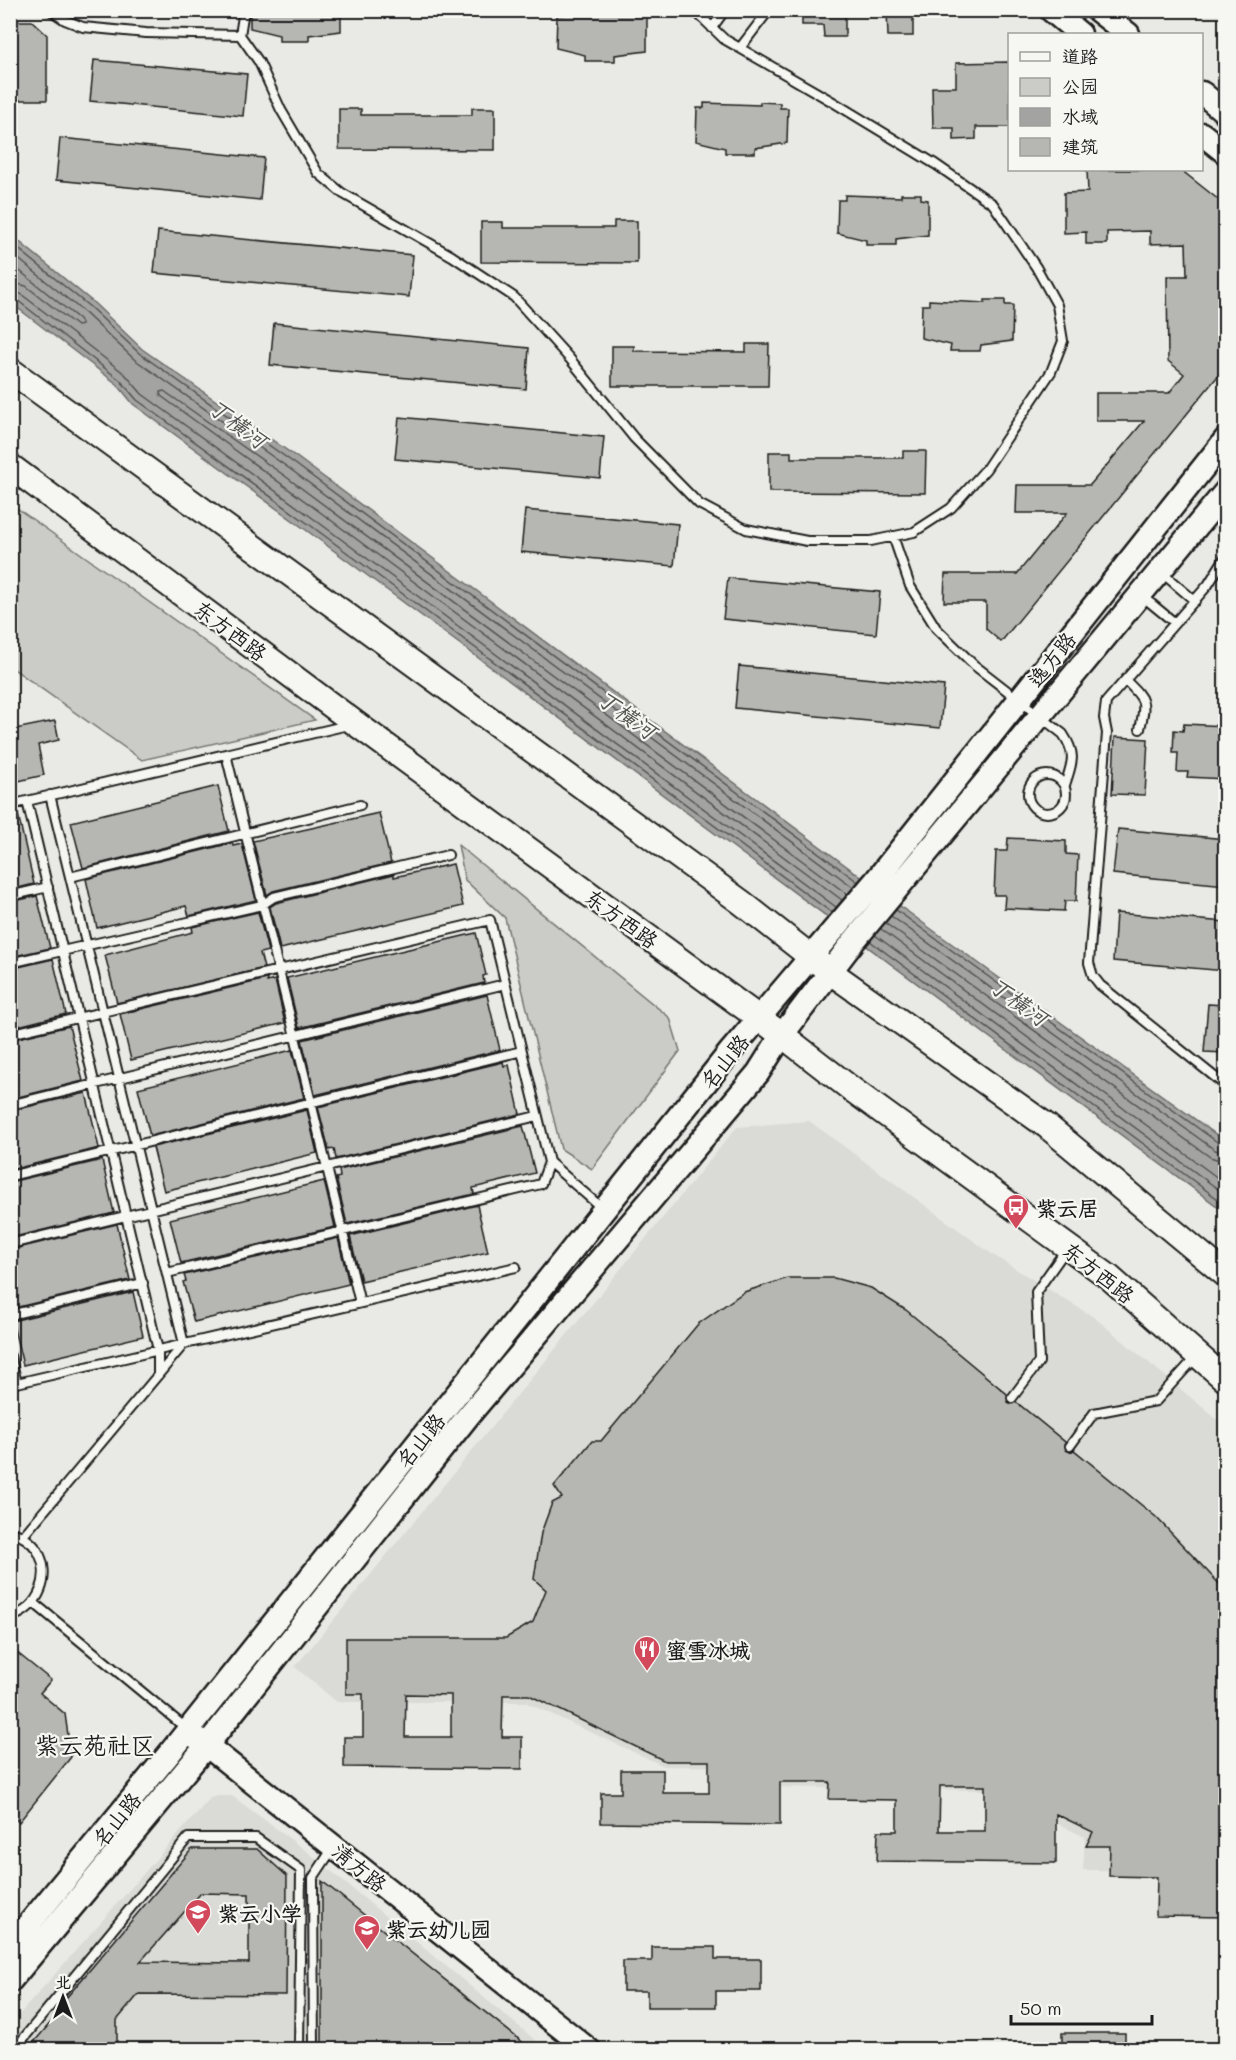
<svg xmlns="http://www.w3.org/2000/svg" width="1236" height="2060" font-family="Mali,'LXGW WenKai TC',sans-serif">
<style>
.built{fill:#dadad6}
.green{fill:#cbcbc7;stroke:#747472;stroke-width:1.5}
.water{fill:#a3a3a1;stroke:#6d6d6c;stroke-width:1.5}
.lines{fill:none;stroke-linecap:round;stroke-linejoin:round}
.shore{stroke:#525251;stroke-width:1.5}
.building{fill:#b6b6b3;stroke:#1c1c1c;stroke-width:1.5;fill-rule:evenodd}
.lane-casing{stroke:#1c1c1c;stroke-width:12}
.secondary-casing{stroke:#1c1c1c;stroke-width:27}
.primary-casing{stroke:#1c1c1c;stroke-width:28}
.lane{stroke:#f6f6f2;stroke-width:8}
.secondary{stroke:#f6f6f2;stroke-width:22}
.primary{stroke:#f6f6f2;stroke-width:24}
.labels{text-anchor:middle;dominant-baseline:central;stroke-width:4.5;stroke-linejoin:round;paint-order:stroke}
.street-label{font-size:21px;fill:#1c1c1c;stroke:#f6f6f2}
.poi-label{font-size:21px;font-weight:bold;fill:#1c1c1c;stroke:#f6f6f2;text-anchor:start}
.water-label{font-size:22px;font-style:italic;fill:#525251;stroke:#f6f6f2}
.quarter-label{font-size:24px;fill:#1c1c1c;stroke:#f6f6f2}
</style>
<rect width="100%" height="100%" fill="#e9e9e5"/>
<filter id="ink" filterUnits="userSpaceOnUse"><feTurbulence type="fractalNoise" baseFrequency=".0167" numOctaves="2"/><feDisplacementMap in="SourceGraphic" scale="12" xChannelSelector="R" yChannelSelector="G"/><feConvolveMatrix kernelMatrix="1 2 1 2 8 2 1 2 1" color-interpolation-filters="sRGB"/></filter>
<g filter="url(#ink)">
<!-- built -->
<path class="built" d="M 809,1121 L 993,1255 L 1095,1318 L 1225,1426 L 1225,1871 L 1083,1870 L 1085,1837 L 990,1790 L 764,1787 L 765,1767 L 664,1766 L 525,1702 L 337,1702 L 295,1667 L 737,1127 Z
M 212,1796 L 232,1796 L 309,1853 L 546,2049 L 11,2050 L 11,2024 Z"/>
<!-- green -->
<path class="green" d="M 11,504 L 315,720 L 142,760 L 11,667 Z
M 458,845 L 670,1018 L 680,1051 L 592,1169 L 561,1149 L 505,918 L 465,880 Z"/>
<!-- water -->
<path class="water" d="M 10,234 L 94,303 L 142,349 L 298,458 L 923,923 L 1225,1141 L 1225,1212 L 306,530 L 133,404 L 117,384 L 11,303 Z"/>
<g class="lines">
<!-- shore -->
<path class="shore" d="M 10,242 L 90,307 L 139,353 L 294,463 L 858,882
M 10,252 L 85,313 L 134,359 L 290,469 L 853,887
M 10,263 L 79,319 L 82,325 L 77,326 L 26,286 L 10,282
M 10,291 L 21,294 L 125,374 L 142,394 L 314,519 L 836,907
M 10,299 L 17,300 L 120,380 L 137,400 L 310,525 L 832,913
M 842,900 L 320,512 L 161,396 L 160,392 L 164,391 L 285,476 L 847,894
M 896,910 L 1220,1144 L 1226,1145
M 891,916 L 1215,1150 L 1226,1153
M 885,923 L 1210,1157 L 1226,1162
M 881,929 L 1226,1184
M 875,935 L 1226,1195
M 870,941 L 1226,1205"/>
</g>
<!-- building -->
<path class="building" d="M 250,10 L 341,10 L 341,31 L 309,35 L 309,41 L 279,41 L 279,35 L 250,28 Z
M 564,10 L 620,13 L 620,10 L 640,10 L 640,15 L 647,15 L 647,51 L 615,55 L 615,61 L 585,61 L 585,55 L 556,48 L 557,15 L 564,15 Z
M 802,10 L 845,10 L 845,37 L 824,37 L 823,25 L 802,25 Z
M 887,10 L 913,10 L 913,36 L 888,36 Z
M 10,21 L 32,21 L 47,35 L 47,100 L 10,100 Z
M 94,60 L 247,74 L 243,116 L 90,101 Z
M 1010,62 L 1010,127 L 976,127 L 976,139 L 954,140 L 954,128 L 933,128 L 932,87 L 956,87 L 956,63 Z
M 760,102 L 780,103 L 780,108 L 788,108 L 787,143 L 755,148 L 755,153 L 725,153 L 725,148 L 696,141 L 697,108 L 704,108 L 704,103 L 760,105 Z
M 472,108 L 495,108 L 495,150 L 339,149 L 339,109 L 361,109 L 361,115 L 472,115 Z
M 60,138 L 264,158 L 260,200 L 56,180 Z
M 1087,170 L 1181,170 L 1224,204 L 1226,366 L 1001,642 L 986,629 L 986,602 L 944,602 L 945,574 L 1017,574 L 1067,513 L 1016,513 L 1017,485 L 1090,485 L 1144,421 L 1096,421 L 1096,393 L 1169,393 L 1184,374 L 1168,361 L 1167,276 L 1187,276 L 1186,243 L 1150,244 L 1150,231 L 1107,232 L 1107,244 L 1086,244 L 1086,232 L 1064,233 L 1064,193 L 1088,192 Z
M 901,194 L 921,194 L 921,199 L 928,200 L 928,235 L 896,239 L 896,245 L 866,245 L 866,240 L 837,233 L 838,200 L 845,200 L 845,195 L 901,197 Z
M 614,221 L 637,221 L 637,263 L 481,262 L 481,222 L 503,222 L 503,228 L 614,228 Z
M 158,231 L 413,255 L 409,297 L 154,273 Z
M 929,300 L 985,303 L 985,300 L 1005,300 L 1005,305 L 1013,305 L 1012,341 L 981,345 L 980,351 L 950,351 L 951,345 L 921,338 L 922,305 L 929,305 Z
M 274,323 L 529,348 L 526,389 L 270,365 Z
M 746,344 L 769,344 L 768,386 L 612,386 L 612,346 L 634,346 L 634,351 L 746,352 Z
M 399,417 L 604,437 L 600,478 L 395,459 Z
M 903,451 L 926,451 L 925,493 L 769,492 L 769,452 L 791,452 L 791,458 L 903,458 Z
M 525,510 L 678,524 L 674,566 L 521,552 Z
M 728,578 L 880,592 L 876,634 L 723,619 Z
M 739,666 L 944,686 L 940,728 L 735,708 Z
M 55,721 L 59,740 L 38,745 L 44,775 L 10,783 L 10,730 Z
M 1184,724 L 1226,726 L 1226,779 L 1187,777 L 1188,772 L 1177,772 L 1178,753 L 1173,753 L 1174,730 L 1183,731 Z
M 1115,737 L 1148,739 L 1145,795 L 1112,794 Z
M 218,786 L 229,831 L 83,868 L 71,822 Z
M 17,810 L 34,884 L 10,890 L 10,811 Z
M 379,813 L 391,863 L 273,891 L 267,895 L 253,841 Z
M 1118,829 L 1226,839 L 1226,885 L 1113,874 Z
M 1008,838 L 1066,841 L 1066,854 L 1078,855 L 1076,901 L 1065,901 L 1064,911 L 1004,908 L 1005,895 L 994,895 L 996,851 L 1007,851 Z
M 232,843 L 233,846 L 242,844 L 256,900 L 189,916 L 186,906 L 97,928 L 86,879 Z
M 453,864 L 463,906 L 280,949 L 270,907 L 276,903 L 394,874 L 394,877 Z
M 37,896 L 50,948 L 10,957 L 10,902 Z
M 258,912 L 268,951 L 260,953 L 264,968 L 117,1003 L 105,955 L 193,932 L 192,927 Z
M 1116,913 L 1226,922 L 1226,971 L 1113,961 Z
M 476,933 L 486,975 L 483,976 L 484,983 L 299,1028 L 287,978 Z
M 53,959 L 66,1014 L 10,1028 L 10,969 Z
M 267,979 L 267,982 L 275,980 L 285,1023 L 131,1060 L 120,1014 Z
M 487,995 L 500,1050 L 315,1095 L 302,1040 Z
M 1208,1004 L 1226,1005 L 1226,1053 L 1204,1052 Z
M 69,1026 L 83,1081 L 10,1099 L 10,1040 Z
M 292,1050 L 304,1098 L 150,1136 L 138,1088 Z
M 503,1062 L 504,1066 L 509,1065 L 520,1114 L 336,1159 L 334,1149 L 329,1150 L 318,1107 Z
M 86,1093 L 99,1148 L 10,1170 L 10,1111 Z
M 307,1110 L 317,1153 L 164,1191 L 153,1147 Z
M 523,1126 L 535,1173 L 473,1188 L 474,1194 L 347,1224 L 336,1178 L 340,1177 L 339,1170 Z
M 102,1160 L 114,1213 L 10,1238 L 10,1182 Z
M 324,1181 L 335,1227 L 181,1263 L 170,1219 Z
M 477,1205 L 488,1252 L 361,1281 L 350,1236 Z
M 117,1224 L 130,1280 L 10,1309 L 10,1250 Z
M 338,1238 L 349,1284 L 194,1322 L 183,1282 L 186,1281 L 184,1275 Z
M 788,1278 L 834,1278 L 871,1288 L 906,1310 L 1007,1394 L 1008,1402 L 1012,1404 L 1016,1402 L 1065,1442 L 1066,1450 L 1070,1452 L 1074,1450 L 1156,1517 L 1226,1591 L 1226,1917 L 1156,1916 L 1157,1877 L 1109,1876 L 1110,1846 L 1086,1846 L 1093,1832 L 1056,1814 L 1056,1863 L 877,1861 L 878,1831 L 897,1831 L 897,1800 L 829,1799 L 830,1782 L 780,1782 L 780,1825 L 601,1823 L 601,1793 L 621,1793 L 621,1770 L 663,1770 L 663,1793 L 709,1793 L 709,1761 L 665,1761 L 529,1695 L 503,1695 L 502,1737 L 522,1737 L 522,1769 L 344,1767 L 344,1737 L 363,1737 L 363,1694 L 346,1694 L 346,1638 L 506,1638 L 533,1622 L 546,1590 L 534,1579 L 541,1533 L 552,1503 L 562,1498 L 554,1486 L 592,1441 L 601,1441 L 698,1324 L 744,1292 ZM 406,1694 L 451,1695 L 451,1737 L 405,1737 ZM 940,1786 L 985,1786 L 985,1831 L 939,1831 Z
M 133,1292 L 143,1336 L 23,1365 L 12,1321 Z
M 10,1647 L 51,1680 L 40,1693 L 65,1714 L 71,1757 L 19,1822 L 10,1815 Z
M 192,1849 L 257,1849 L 287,1876 L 286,1995 L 139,1994 L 117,2020 L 117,2049 L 28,2049 L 64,2007 L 61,2004 ZM 201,1893 L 249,1894 L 249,1963 L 140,1962 Z
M 322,1881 L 531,2049 L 322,2049 Z
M 652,1947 L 715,1947 L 715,1959 L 761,1959 L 761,1991 L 716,1991 L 716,2007 L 647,2007 L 647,1991 L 623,1991 L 623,1961 L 652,1961 Z
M 1062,2033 L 1125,2033 L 1125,2049 L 1062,2049 Z"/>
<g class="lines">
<!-- lane casing -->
<g class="lane-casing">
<path id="lane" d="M 50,10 L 65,20 L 83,27 L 146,33 L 240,35
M 244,10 L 240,35 L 259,62 L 281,110 L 318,173 L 342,193 L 452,256 L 514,297 L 570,359 L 634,438 L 699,504 L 746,529 L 807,541 L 871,541 L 914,532 L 951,508 L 986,469 L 1051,372 L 1063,341 L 1057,305 L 1036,267 L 993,204 L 935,164 L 833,102 L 724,39 L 694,10
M 712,28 L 725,10
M 740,48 L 769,10
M 893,536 L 910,586 L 936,628 L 974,665 L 1063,734 C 1077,755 1072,763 1065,785
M 1226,556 L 1208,585 L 1106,702 L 1104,718 L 1107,733 L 1089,963 L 1093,976 L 1100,985 L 1226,1086
M 1161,572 L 1195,601
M 1142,596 L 1175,623
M 1126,681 C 1146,700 1146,702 1140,729
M 226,754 L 360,1303
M1028 794a19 19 0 1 1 38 0a19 19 0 1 1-38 0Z
M 27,801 L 158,1350 L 158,1375
M 10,805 L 348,725
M 70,877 L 360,805
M 10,896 L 48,887
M 10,963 L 262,905 L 274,897 L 448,855
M 10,1034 L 490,920 L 549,1162 L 603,1209
M 10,1105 L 505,984
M 10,1176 L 522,1051
M 10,1244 L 537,1116
M 167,1273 L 541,1184 L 549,1162
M 10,1315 L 143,1283
M 10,1356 L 17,1383 L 516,1267
M 1012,1398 L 1039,1362 L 1036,1292 L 1067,1248
M 1070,1446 L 1094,1413 L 1156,1401 L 1196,1357
M 10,1531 C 21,1535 31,1540 37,1550 C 53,1575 39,1610 10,1617
M 23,1536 L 184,1344 L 50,795
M 34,1603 L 187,1729
M 14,2050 L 188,1838 L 256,1838 L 301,1870 L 299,2050
M 314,2050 L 313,1878 L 333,1848"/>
</g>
<!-- secondary casing -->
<g class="secondary-casing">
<path id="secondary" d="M 1051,10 L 1080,34
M 1097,10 L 1128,34
M 1202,93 L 1226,113
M 1202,134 L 1226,153
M 196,1737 L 589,2050
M 10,1947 L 169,1754 L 730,1052 L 877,879 L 1226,439
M 10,1981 L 207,1745 L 468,1416 L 758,1073 L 782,1035 L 853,942 L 1226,491"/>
</g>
<!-- primary casing -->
<g class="primary-casing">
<path id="primary" d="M 10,370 L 741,902 L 829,971 L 1047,1126 L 1226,1275
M 10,466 L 355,723 L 782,1035 L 850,1088 L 1109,1277 L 1226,1380"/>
</g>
<!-- lane -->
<use href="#lane" class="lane"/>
<!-- secondary -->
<use href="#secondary" class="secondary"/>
<!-- primary -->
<use href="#primary" class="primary"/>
</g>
</g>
<!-- icons -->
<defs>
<g id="bus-pin" transform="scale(1.35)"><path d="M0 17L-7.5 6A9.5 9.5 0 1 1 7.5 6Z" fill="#d1495b" stroke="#f6f6f2"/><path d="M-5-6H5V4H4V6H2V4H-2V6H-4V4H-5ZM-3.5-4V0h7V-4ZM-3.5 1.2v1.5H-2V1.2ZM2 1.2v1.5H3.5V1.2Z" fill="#fff"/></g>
<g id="restaurant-pin" transform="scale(1.35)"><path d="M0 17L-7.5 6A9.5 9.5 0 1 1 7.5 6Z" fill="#d1495b" stroke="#f6f6f2"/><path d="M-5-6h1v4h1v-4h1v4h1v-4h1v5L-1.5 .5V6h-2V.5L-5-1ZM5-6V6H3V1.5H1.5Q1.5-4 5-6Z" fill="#fff"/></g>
<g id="school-pin" transform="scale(1.35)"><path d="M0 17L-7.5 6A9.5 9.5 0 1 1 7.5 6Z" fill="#d1495b" stroke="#f6f6f2"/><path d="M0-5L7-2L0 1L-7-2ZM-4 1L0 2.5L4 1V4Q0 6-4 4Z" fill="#fff"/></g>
</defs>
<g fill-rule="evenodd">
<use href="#bus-pin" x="1016" y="1207"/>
<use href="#restaurant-pin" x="647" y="1649"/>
<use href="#school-pin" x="198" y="1912"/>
<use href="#school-pin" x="367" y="1928"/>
</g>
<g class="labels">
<!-- street labels -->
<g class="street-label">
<text transform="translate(231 630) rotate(37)">东方西路</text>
<text transform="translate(1051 659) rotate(-52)">逸方路</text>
<text transform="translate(622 918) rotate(36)">东方西路</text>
<text transform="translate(724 1061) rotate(-51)">名山路</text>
<text transform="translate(1099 1272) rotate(38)">东方西路</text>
<text transform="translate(420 1440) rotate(-51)">名山路</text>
<text transform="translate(116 1819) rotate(-51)">名山路</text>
<text transform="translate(360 1867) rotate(39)">清方路</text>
</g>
<!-- poi labels -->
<g class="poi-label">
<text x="1036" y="1207">紫云居</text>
<text x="666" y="1649">蜜雪冰城</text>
<text x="218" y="1912">紫云小学</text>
<text x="386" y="1928">紫云幼儿园</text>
</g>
<!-- water labels -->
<g class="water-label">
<text transform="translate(238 423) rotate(37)">丁横河</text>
<text transform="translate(627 714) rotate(36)">丁横河</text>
<text transform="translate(1019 1001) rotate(36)">丁横河</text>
</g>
<!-- quarter labels -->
<g class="quarter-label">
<text x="95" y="1744">紫云苑社区</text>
</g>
</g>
<!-- margin -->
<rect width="1236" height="2060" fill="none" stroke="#f6f6f2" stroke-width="36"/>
<rect x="18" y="18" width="1200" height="2024" fill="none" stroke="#1c1c1c" stroke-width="2" filter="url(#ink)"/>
<!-- legend -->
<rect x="1008" y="33" width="195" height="138" fill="#f6f6f2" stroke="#9f9f9c" stroke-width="1.5"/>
<rect x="1020" y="52" width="30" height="9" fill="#f6f6f2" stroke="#9f9f9c" stroke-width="1.5"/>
<text x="1062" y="63" font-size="18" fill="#1c1c1c">道路</text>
<rect x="1020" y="78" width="30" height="18" fill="#cbcbc7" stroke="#9f9f9c" stroke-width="1.5"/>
<text x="1062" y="93" font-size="18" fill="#1c1c1c">公园</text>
<rect x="1020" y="108" width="30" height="18" fill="#a3a3a1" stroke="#9f9f9c" stroke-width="1.5"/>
<text x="1062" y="123" font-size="18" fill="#1c1c1c">水域</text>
<rect x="1020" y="138" width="30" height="18" fill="#b6b6b3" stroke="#9f9f9c" stroke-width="1.5"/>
<text x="1062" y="153" font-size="18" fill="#1c1c1c">建筑</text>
<!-- north arrow -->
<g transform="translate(63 1997)" stroke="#f6f6f2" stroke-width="4.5" paint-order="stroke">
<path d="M0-4.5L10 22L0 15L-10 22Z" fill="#1c1c1c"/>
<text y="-9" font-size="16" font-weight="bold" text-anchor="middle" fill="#1c1c1c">北</text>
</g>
<!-- scale -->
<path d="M1011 2015v9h141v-9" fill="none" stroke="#1c1c1c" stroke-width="3"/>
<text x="1020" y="2015" font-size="18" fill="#1c1c1c" stroke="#f6f6f2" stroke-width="4.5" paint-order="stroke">50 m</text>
</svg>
